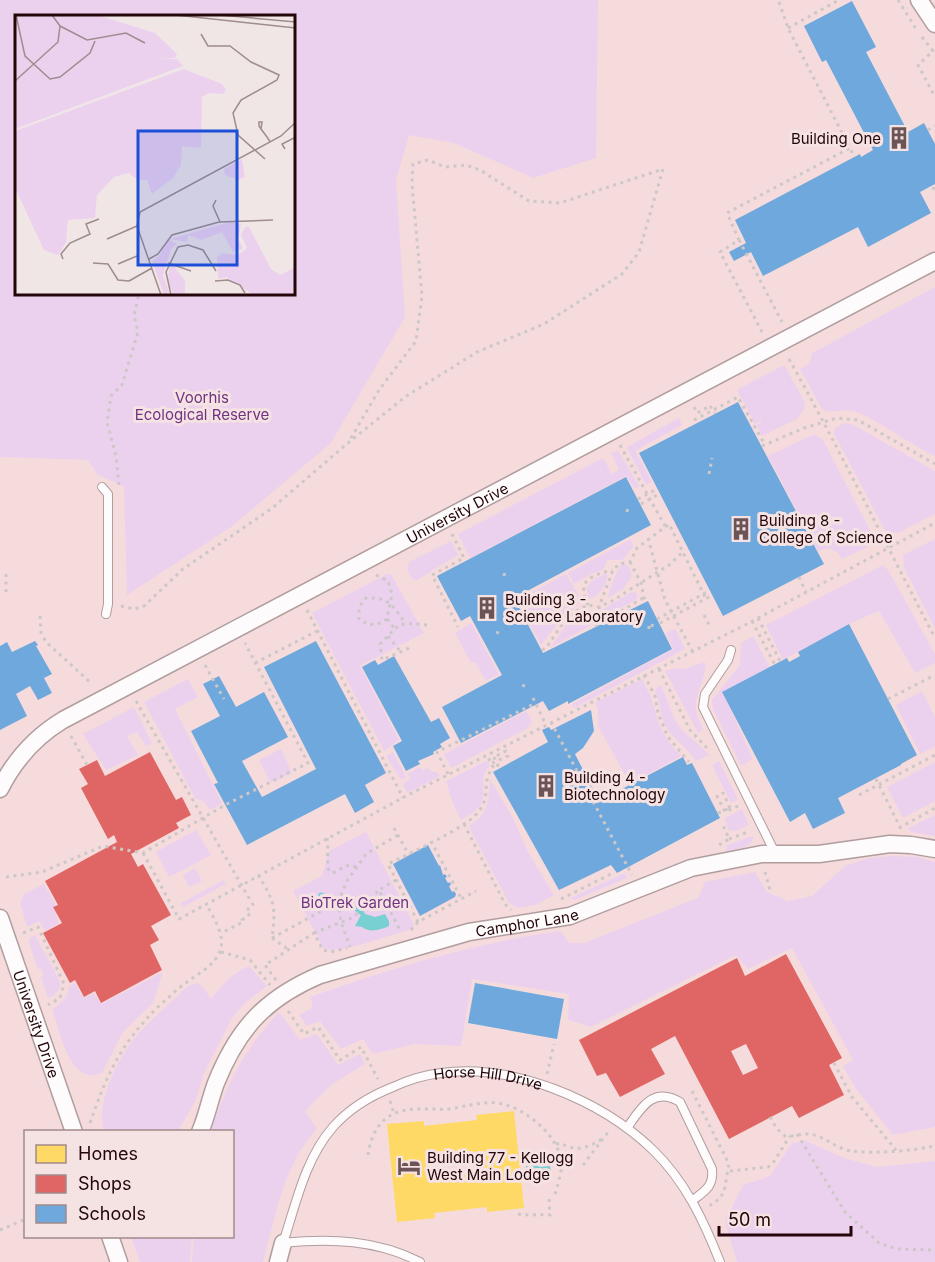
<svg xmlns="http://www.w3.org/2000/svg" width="935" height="1262" font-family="Inter,sans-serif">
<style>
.built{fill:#f6dbdc;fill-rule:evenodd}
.green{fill:#ecd1ef;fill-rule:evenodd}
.water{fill:#79d0d2}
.homes{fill:#ffd966;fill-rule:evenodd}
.shops{fill:#e06666;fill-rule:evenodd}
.schools{fill:#6fa8dc}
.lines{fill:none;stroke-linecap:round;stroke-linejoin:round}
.stream{stroke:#79d0d2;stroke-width:5}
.lane-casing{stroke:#b19d9e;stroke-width:10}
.street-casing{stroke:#b19d9e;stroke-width:19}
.path{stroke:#cdc7c8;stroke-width:3;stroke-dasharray:3 4.5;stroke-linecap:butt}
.lane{stroke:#fdfbfb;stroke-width:8}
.street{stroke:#fdfbfb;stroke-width:16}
.path-bridge{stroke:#cdc7c8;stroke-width:3;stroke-dasharray:3 4.5;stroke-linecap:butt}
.labels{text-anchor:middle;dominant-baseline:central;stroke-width:6;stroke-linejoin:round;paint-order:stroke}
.poi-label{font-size:15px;fill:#240509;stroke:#f5e2e2;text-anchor:start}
.park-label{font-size:15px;fill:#703384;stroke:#f5e2e2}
.street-label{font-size:15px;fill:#240509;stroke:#f5e2e2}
.inset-road{fill:none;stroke:#9f8c8e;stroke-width:1.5}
.view{fill:#1d4ed8;fill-opacity:0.15;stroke:#1d4ed8;stroke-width:3}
.inset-edge{fill:none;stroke:#240509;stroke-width:3}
</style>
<rect width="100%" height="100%" fill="#f1e6e6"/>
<!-- built -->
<path class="built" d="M 0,0 L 935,0 L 935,1262 L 0,1262 ZM 16,16 L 294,16 L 294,294 L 16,294 ZM 26,1132 L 232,1132 L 232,1236 L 26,1236 Z"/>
<!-- green -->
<path class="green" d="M 0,0 L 598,0 L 596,158 L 533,178 L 454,143 L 409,135 L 396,180 L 405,317 L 331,443 L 231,527 L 127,595 L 124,487 L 97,474 L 88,460 L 0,457 ZM 16,16 L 294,16 L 294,294 L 16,294 Z
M 935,287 L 935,456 C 908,444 881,421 854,411 C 843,408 831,415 822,409 L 800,369 L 810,363 L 812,353 Z
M 782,366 L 785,366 L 804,401 L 805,408 L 797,419 L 762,436 L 756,425 L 760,423 L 762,416 L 759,422 L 755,424 L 737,390 Z
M 679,418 L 682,425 L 635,451 L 652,482 L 646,485 L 627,447 Z
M 844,423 L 852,424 L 935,471 L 935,514 L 898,533 L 886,532 L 834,434 L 834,429 Z
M 816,435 L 823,440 L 871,532 L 873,541 L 869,546 L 842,559 L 838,553 L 830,548 L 818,551 L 768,456 L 810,436 Z
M 618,450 L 639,486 L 635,489 L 626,476 L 470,558 L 458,534 L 603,458 L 612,474 L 619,470 L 611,453 Z
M 631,539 L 633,547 C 619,561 630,560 607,560 L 604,569 L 591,574 L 574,584 L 568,573 Z
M 935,539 L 935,628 L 904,568 L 903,555 Z
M 451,541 L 458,555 L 417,580 L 412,579 L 407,569 L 409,562 Z
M 621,565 L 627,565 L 630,569 L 632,576 L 623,589 L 608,598 C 608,592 617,570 621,565 Z
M 883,565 L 888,570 L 935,654 L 935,663 L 915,673 L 879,611 L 849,624 L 783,660 L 766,625 Z
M 607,573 C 608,584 600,596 589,599 L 586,588 L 593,580 Z
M 387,574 L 391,574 L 424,633 L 360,666 L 399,740 L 384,751 L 312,613 Z
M 566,574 L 579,596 L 580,603 L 561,619 L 541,645 L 517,600 Z
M 632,592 L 637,593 L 637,599 L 609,614 L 603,611 L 603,609 Z
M 590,610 L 596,613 L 596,619 L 590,626 L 550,648 C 561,633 570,614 590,610 Z
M 471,623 L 499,674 L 486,681 L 475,662 L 471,663 L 455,633 Z
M 675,629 L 685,649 L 574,708 L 572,704 L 673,649 L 666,633 Z
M 753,636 L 770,667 L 723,693 L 753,759 L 741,766 L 713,709 L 712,700 L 740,665 L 741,643 Z
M 705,662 C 709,671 694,695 696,710 C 697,717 701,723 703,729 L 698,733 L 665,671 L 676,668 L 684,669 Z
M 188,679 L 198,697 L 175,709 L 222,803 L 210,810 L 204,802 L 195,798 L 144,702 Z
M 642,679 L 651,697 L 660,727 L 668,741 L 681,756 L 630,784 L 598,726 L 598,709 L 595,703 Z
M 661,685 L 675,720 L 682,730 L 710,755 L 696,761 C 687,747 671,738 664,723 C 660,713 659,700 655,689 Z
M 922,691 L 935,717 L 935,747 L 920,754 L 896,705 Z
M 134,707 L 152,743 L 146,746 L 137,732 L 127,736 L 138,755 L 106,770 L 83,734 Z
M 526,711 L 532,721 L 528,728 L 451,768 L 444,754 Z
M 281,749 L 292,773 L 271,783 L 259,760 Z
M 393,752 L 406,777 L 401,780 L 386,756 Z
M 488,760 L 490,766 C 477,776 490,796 478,808 C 474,813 467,816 461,820 L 453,804 L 446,781 Z
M 719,761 L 738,799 L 731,803 L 712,765 Z
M 935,762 L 935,801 L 903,818 L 887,787 Z
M 420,767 L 422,770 L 427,768 L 433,772 L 437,772 L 440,776 L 407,793 L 403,784 L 410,779 L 407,774 Z
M 490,779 L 513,818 L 528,852 L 554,895 L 535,905 L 518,908 L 509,903 L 469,827 C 472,822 476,822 480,817 C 489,808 489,791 490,779 Z
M 742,809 L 749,825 L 736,831 L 728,830 L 725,818 Z
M 935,815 L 935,836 L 911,832 L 908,828 Z
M 196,830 L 211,855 L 169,877 L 156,852 Z
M 366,832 L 414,925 L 412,929 C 392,934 342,954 324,949 L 293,891 L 322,876 L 329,851 Z
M 753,836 L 753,840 C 745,849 737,850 726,851 L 727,845 Z
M 892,856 L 918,857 L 935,862 L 935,1127 L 893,1135 L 856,1089 L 843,1066 L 853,1060 L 792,948 L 748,969 L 736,955 L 591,1027 L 568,1020 L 569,994 L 472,979 L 461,1046 L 414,1044 L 373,1054 L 363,1039 L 341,1049 L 320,1021 L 307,1026 L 299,1015 L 313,1007 L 310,997 C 392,968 474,943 560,931 L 570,943 L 584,943 L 698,898 L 705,882 L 755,872 L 767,892 L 788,901 L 812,896 L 845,866 L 869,858 Z
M 195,868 L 202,881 L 189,887 L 183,875 Z
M 625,873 L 627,878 L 575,900 L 570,898 Z
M 224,880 L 226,884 L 183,907 L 181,903 Z
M 44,884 L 56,905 L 53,907 L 59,923 L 45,931 L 39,921 L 27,927 L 20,903 L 24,894 Z
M 35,935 L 60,981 L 60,988 L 54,995 L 48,998 L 41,977 L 43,975 L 41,969 L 38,969 L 29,943 L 30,938 Z
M 249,966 L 267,986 L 245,1003 L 232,1018 L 204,1073 L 196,1100 L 178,1131 L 104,1131 C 95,1101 119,1055 139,1033 C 154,1017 171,1002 187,987 L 197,983 L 203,987 L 211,999 C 222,985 232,973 249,966 Z
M 163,972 L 153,1003 L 123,1032 L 102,1073 C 69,1087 60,1030 52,1009 C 62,1003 68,997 69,986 L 75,983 L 84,998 L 94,993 L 101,1004 Z
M 279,1012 L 300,1040 L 317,1034 L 338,1065 L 360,1054 L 365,1064 L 331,1085 L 305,1111 L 317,1129 C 284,1163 275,1218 263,1262 L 192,1262 L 194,1237 L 232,1236 L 232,1132 L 211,1131 C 228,1082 243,1051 279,1012 Z
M 806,1141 L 844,1158 L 877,1167 L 935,1161 L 935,1262 L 737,1262 L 725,1221 L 743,1185 L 770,1176 L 792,1143 Z
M 131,1237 L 192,1237 L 190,1262 L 140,1262 Z"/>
<!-- water -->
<path class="water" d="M 362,913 L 375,917 L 385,914 L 389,921 L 389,926 C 381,930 369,933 362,927 L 355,926 Z
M 536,1165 L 540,1167 L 550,1166 L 552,1178 L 528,1178 L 526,1166 Z"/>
<!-- homes -->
<path class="homes" d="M 514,1111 L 524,1208 L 487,1212 L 487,1207 L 434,1213 L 435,1218 L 397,1222 L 387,1124 L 424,1121 L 424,1126 L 477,1120 L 476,1115 ZM 483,1154 L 485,1173 L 428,1179 L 426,1160 Z"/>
<!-- shops -->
<path class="shops" d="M 150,752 L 176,800 L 182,797 L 191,815 L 176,823 L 179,828 L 131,854 L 138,867 L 143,864 L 171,915 L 151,926 L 159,940 L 150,945 L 162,970 L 101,1003 L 95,991 L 84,997 L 75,980 L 70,983 L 43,933 L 62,923 L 53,907 L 58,905 L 45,881 L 117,842 L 114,835 L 108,839 L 81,788 L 88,784 L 79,769 L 97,760 L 105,776 Z
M 786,954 L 842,1058 L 829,1065 L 844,1095 L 799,1118 L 792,1106 L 729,1139 L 675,1036 L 651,1049 L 665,1074 L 620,1097 L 606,1073 L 597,1076 L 579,1040 L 737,958 L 745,976 ZM 746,1044 L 758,1068 L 743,1075 L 731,1051 Z"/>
<!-- schools -->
<path class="schools" d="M 852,1 L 876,47 L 866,52 L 908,132 L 924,123 L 935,144 L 935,184 L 920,192 L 931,213 L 868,247 L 858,227 L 763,276 L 751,252 L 734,261 L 729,252 L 746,243 L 735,220 L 860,154 L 861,157 L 873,150 L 826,60 L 822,62 L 804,26 Z
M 738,402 L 824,564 L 723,616 L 639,453 Z
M 626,477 L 651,525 L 514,598 L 543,653 L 648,601 L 672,649 L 568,704 L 568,701 L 549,711 L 543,701 L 461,743 L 442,707 L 502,675 L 470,616 L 461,621 L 437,576 Z
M 849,624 L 917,755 L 901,764 L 901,765 L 838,798 L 845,813 L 813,829 L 805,813 L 790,822 L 722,692 L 787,658 L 789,662 L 800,656 L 798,652 Z
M 35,641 L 38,645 L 36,646 L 52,674 L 44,678 L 52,693 L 38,700 L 30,686 L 16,694 L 27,716 L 0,730 L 0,646 L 7,642 L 12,652 Z
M 316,641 L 386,773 L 365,785 L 374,802 L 355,813 L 345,794 L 247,845 L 214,784 L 218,783 L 191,731 L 220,716 L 203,684 L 219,676 L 236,707 L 264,692 L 288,737 L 242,761 L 262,797 L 316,769 L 264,667 Z
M 394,656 L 431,722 L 439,718 L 450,738 L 440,744 L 442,747 L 433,752 L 434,754 L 418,761 L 420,764 L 406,771 L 393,746 L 402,741 L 362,667 L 375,660 L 378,665 Z
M 591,710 L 594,731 L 583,748 L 575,754 L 599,801 L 683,757 L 687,765 L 692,763 L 720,818 L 617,873 L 611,865 L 559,890 L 493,772 L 548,742 L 542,730 L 549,727 L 551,730 Z
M 428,845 L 439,866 L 440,865 L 443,875 L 445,874 L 447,877 L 445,878 L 448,883 L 450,882 L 451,885 L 449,886 L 452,892 L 454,891 L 456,894 L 455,897 L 420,916 L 393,864 Z
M 475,983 L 564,999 L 557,1039 L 468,1023 Z"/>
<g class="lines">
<!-- stream -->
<path class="stream" d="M 321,895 L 357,909 L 362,913"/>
<!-- lane casing -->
<g class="lane-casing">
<g id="lane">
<path d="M 102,487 L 108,494 L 108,604 L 106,614"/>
<path d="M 731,650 L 728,660 L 705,694 L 703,707 L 775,853"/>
<path d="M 627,1128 C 641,1108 653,1086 680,1102 L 712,1169 C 714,1186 705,1191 693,1200"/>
<path id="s1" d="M 420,1262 C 377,1240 331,1238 283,1243 C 296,1204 305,1159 333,1127 C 349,1109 370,1096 393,1087 C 408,1080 424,1075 441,1073 C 513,1063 601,1100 653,1150 C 685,1181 704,1221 720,1262"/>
</g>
</g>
<!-- street casing -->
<g class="street-casing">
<g id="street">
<path d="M 919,0 L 935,24"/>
<path id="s2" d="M 0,789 C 15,759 35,737 63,720 L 935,261"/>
<path id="s3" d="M 0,918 L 74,1132"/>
<path id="s4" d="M 200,1132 C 207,1116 210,1099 216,1083 C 238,1028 266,998 320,975 L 469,932 L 570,916 L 691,868 L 762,854 L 819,854 L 890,844 L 911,845 L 935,849"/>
<path d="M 110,1236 L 119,1262"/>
<path d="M 278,1262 L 283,1243"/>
</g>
</g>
<!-- path -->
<path class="path" d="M 898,0 L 916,29
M 779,2 L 788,28 L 853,154
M 788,28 L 839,0
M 922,37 L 933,51 L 918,65 L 935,97
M 928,130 L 935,126
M 932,188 L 935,189
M 739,240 L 782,322
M 762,332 L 720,252 L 739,240 L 727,213 L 850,148
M 789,359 C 840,450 886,545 935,638
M 694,407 L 697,413 L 710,406
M 694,420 L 738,397 L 765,445
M 620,445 L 665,526
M 762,446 L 804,428 L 837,418 L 858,420 L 935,464
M 709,474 L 712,458
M 119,485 L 116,456 L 107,422 L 111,396 L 122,385 L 138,332 L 134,315 L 139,294
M 641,504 L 659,494
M 627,512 L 628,505
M 452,534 L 464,558 L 432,575 L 458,627
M 648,538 L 665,600 L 693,652
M 630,562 L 641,583 L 645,602
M 376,575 L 388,581 L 392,594 L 387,619 L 394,628
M 504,576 L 505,571
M 799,577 L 806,592
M 6,592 L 6,573
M 588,605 C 576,581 590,576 612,570
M 121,606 L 134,609 L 144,606 L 183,569 L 271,509 L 348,443 L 405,397 L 477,352 L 544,324 L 622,274 L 639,252 L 663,169 L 560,203 L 529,201 L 480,170 L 466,165 L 445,167 L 428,160 L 413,164 L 412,184 L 422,296 L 416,341 L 379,390 L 348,443
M 307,610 L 403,798
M 704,615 L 709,625
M 40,616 L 41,633 L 46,642 L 90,682
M 758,618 L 780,661
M 387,619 L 380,623 L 369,625 L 359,619 L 359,607 L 366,598 C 390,597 393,606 405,623
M 752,621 L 775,665
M 605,623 L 599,607 L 613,570 L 619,564 L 630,562 L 637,548 L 669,524 L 706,599
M 660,623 L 711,596
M 595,626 L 645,597
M 652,627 L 653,621
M 649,629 L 649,623
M 497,634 L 499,629
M 388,636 L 400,651
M 409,648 L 382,660 L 380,644 C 401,623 395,622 428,625
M 542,650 L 546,648 L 566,619 L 576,611 L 588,605 L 599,607 L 612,601 L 669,565 L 683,552
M 255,663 L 317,631
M 205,665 L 224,699
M 659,669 L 690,730 L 707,748
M 644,675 L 655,696 L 658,713 L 668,737 L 689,762
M 523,687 L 525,682
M 533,698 L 546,725
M 888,699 L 935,675
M 136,701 L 253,905 L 246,911 L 249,915 L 242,920 L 243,922 L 221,933
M 551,722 L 632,875
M 71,736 L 87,765
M 492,763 L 508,756 L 506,751 L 494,757
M 448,774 L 437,752 L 536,703
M 876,779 L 901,829
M 859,795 L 935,755
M 730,808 L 723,793 L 717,796 L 725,812 L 738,806
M 464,824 L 505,904 L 511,910
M 899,828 L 935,808
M 327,838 C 329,849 326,862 329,871 L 332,873 C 342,870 345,862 356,867
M 729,839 L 750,831
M 431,841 L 461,898
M 719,845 L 729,839 L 722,823
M 143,853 L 179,919 L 408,795 L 745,625 L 935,523
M 765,872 L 770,890
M 258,875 C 275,902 276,907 272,938
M 6,877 L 42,872 L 103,846 L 143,853 L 225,805 L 308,763 L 245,643
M 396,880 L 379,890 L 401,932
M 561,899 L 613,873
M 338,902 L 341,922 L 350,947
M 418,922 L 388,864 C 409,853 468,828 480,810 C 491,794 481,783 493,767 L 487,755
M 411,930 L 418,922 L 476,891
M 23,933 L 38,927 L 64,984 L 60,998 L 48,1005
M 314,933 L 354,917 L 379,890
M 272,938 L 338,902 L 347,881 L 366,854 L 398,835
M 272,938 L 289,950
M 221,952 L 250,960 L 270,985
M 276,980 L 265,965 L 314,933 L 323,950 L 330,952 L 347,948
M 288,1011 L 304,1034 L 318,1027 L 340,1060 L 361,1047 L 378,1079
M 834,1063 L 852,1097 L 896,1150
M 547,1074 L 554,1044
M 692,1091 L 729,1164 L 724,1192 L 719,1199 L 708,1207
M 390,1101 L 394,1113
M 770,1117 L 777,1129 L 785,1136 C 796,1137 805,1131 817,1136 C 829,1140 838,1149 851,1151 C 876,1154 910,1151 935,1146
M 90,1123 C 107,1074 121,1043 159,1006 C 168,998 177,989 187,982 C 198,974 215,965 220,951 C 226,935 213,917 206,904
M 797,1134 L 845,1212 L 879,1243 L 897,1249 L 935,1250
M 556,1144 C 562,1143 564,1145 569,1147 C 581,1151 592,1145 602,1139
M 368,1155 C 370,1139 377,1122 393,1114 C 410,1106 431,1110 448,1109 C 465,1107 481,1101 498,1103 C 524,1107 555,1133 561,1158 C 563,1170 558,1183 555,1195
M 583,1165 L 609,1131 L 610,1133
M 730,1171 L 768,1167 L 773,1163 L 790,1136
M 518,1214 C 528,1216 539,1214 550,1215 L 549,1198
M 0,1230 L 26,1219"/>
<!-- lane -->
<use href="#lane" class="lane"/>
<!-- street -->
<use href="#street" class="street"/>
<!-- path-bridge -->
<path class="path-bridge" d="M 710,406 L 715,413
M 638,499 L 657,489
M 657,619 L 709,591
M 494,757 L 499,768
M 718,813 L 730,808
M 394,828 L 409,855"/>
</g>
<!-- icons -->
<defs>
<g id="building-bare" transform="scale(1.8)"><path d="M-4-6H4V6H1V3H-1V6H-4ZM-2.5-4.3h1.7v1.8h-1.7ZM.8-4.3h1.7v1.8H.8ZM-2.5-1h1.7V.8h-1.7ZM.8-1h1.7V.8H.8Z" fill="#6c5456" stroke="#f5e2e2" stroke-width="2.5" paint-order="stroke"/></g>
<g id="hotel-bare" transform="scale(1.8)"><path d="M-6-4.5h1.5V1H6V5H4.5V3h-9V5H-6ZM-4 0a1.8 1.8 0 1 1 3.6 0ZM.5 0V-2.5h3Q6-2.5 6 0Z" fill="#6c5456" stroke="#f5e2e2" stroke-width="2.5" paint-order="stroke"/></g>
</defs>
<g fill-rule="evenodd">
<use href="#building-bare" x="899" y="138"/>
<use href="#building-bare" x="741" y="529"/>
<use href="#building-bare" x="487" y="608"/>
<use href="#building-bare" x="546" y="786"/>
<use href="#hotel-bare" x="409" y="1166"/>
</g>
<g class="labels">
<!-- poi labels -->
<g class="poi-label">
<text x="881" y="138" text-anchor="end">Building One</text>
<text x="759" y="520">Building 8 -<tspan x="759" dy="17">College of Science</tspan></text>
<text x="505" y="599">Building 3 -<tspan x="505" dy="17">Science Laboratory</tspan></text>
<text x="564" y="777">Building 4 -<tspan x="564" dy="17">Biotechnology</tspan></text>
<text x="427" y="1157">Building 77 - Kellogg<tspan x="427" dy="17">West Main Lodge</tspan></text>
</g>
<!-- park labels -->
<g class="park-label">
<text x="202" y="397">Voorhis<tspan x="202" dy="17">Ecological Reserve</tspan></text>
<text x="355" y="902">BioTrek Garden</text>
</g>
<!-- street labels -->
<g class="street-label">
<text stroke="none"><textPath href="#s2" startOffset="540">University Drive</textPath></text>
<text stroke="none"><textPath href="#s4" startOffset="420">Camphor Lane</textPath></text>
<text stroke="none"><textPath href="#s3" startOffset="112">University Drive</textPath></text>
<text stroke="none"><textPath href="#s1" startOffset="438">Horse Hill Drive</textPath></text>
</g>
</g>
<!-- overview -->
<g transform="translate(15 15)">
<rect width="280" height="280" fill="#f1e6e6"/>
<path d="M 82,0 L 140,18 L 162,39 L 160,43 L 144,44 L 162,44 L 168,51 L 0,114 L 0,1 ZM 169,54 L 207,69 L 211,74 L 209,79 L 194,78 L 187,82 L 186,133 L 167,131 L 166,150 L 158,163 L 137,179 L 132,165 L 123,165 L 114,158 L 99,162 L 82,180 L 80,203 L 53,205 L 51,227 L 43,240 L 29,235 L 0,173 L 0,116 ZM 227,144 L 230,162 L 223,165 L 210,160 L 209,154 ZM 215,207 L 226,209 L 223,224 L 228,233 L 223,236 L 218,237 L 207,217 L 186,225 L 173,220 L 172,227 L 155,224 ZM 230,212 L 234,212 L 256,254 L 265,260 L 279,253 L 280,280 L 237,279 L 211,262 L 203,264 L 202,242 L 207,238 L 223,240 L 232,233 L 226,220 ZM 153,224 L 162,229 L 156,234 L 148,260 L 154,277 L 149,280 L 137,246 L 144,241 ZM 159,251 L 170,266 L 170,280 L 159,280 L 153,267 L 154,253 Z" fill="#ecd1ef"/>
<path class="inset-road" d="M 1,0 L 10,41 L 35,64 L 45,62 L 75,38 L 80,26M 161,0 L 281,13M 205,0 L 281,7M 45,11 L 72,25 L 111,18 L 130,28M 186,19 L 193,31 L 215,31 L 236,47 L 264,60 L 262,65 L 226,85 L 218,98 L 223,120 L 250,144M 0,66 L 43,27 L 45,11 L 37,0M 246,114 L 247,107 L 244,107 L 244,111 L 246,114 L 252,122 L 254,125 L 255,127M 270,134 L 267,129 L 281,122M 201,185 L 198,191 L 205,207M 92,224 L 122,211M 48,244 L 46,239 L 55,228 L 75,219 L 71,209 L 84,204M 134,244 L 143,239 L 157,220 L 204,207 L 258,205M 78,248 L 93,249 L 103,265 L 114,266M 153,248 L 176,256M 103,249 L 122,241M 114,266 L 137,253M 200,266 L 213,265 L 225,270 L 230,278M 146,280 L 122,211 L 125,197 L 266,121 L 281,107M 156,280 L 151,257 L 163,232 L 173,230 L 188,235 L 201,256"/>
<path class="view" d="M 123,116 L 222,116 L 222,250 L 123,250 Z"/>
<rect width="280" height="280" class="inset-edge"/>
</g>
<!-- legend -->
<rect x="24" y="1130" width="210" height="108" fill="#f5e2e2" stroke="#a18a8b" stroke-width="1.5"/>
<rect x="36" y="1145" width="30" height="18" fill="#ffd966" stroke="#a18a8b" stroke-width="1.5"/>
<text x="78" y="1160" font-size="18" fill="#240509">Homes</text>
<rect x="36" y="1175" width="30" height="18" fill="#e06666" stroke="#a18a8b" stroke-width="1.5"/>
<text x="78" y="1190" font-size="18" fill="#240509">Shops</text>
<rect x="36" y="1205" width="30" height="18" fill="#6fa8dc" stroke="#a18a8b" stroke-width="1.5"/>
<text x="78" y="1220" font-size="18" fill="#240509">Schools</text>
<!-- scale -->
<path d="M719 1226v9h132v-9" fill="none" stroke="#240509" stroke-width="3"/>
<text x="728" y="1226" font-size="18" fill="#240509" stroke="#f5e2e2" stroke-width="4.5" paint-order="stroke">50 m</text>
</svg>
